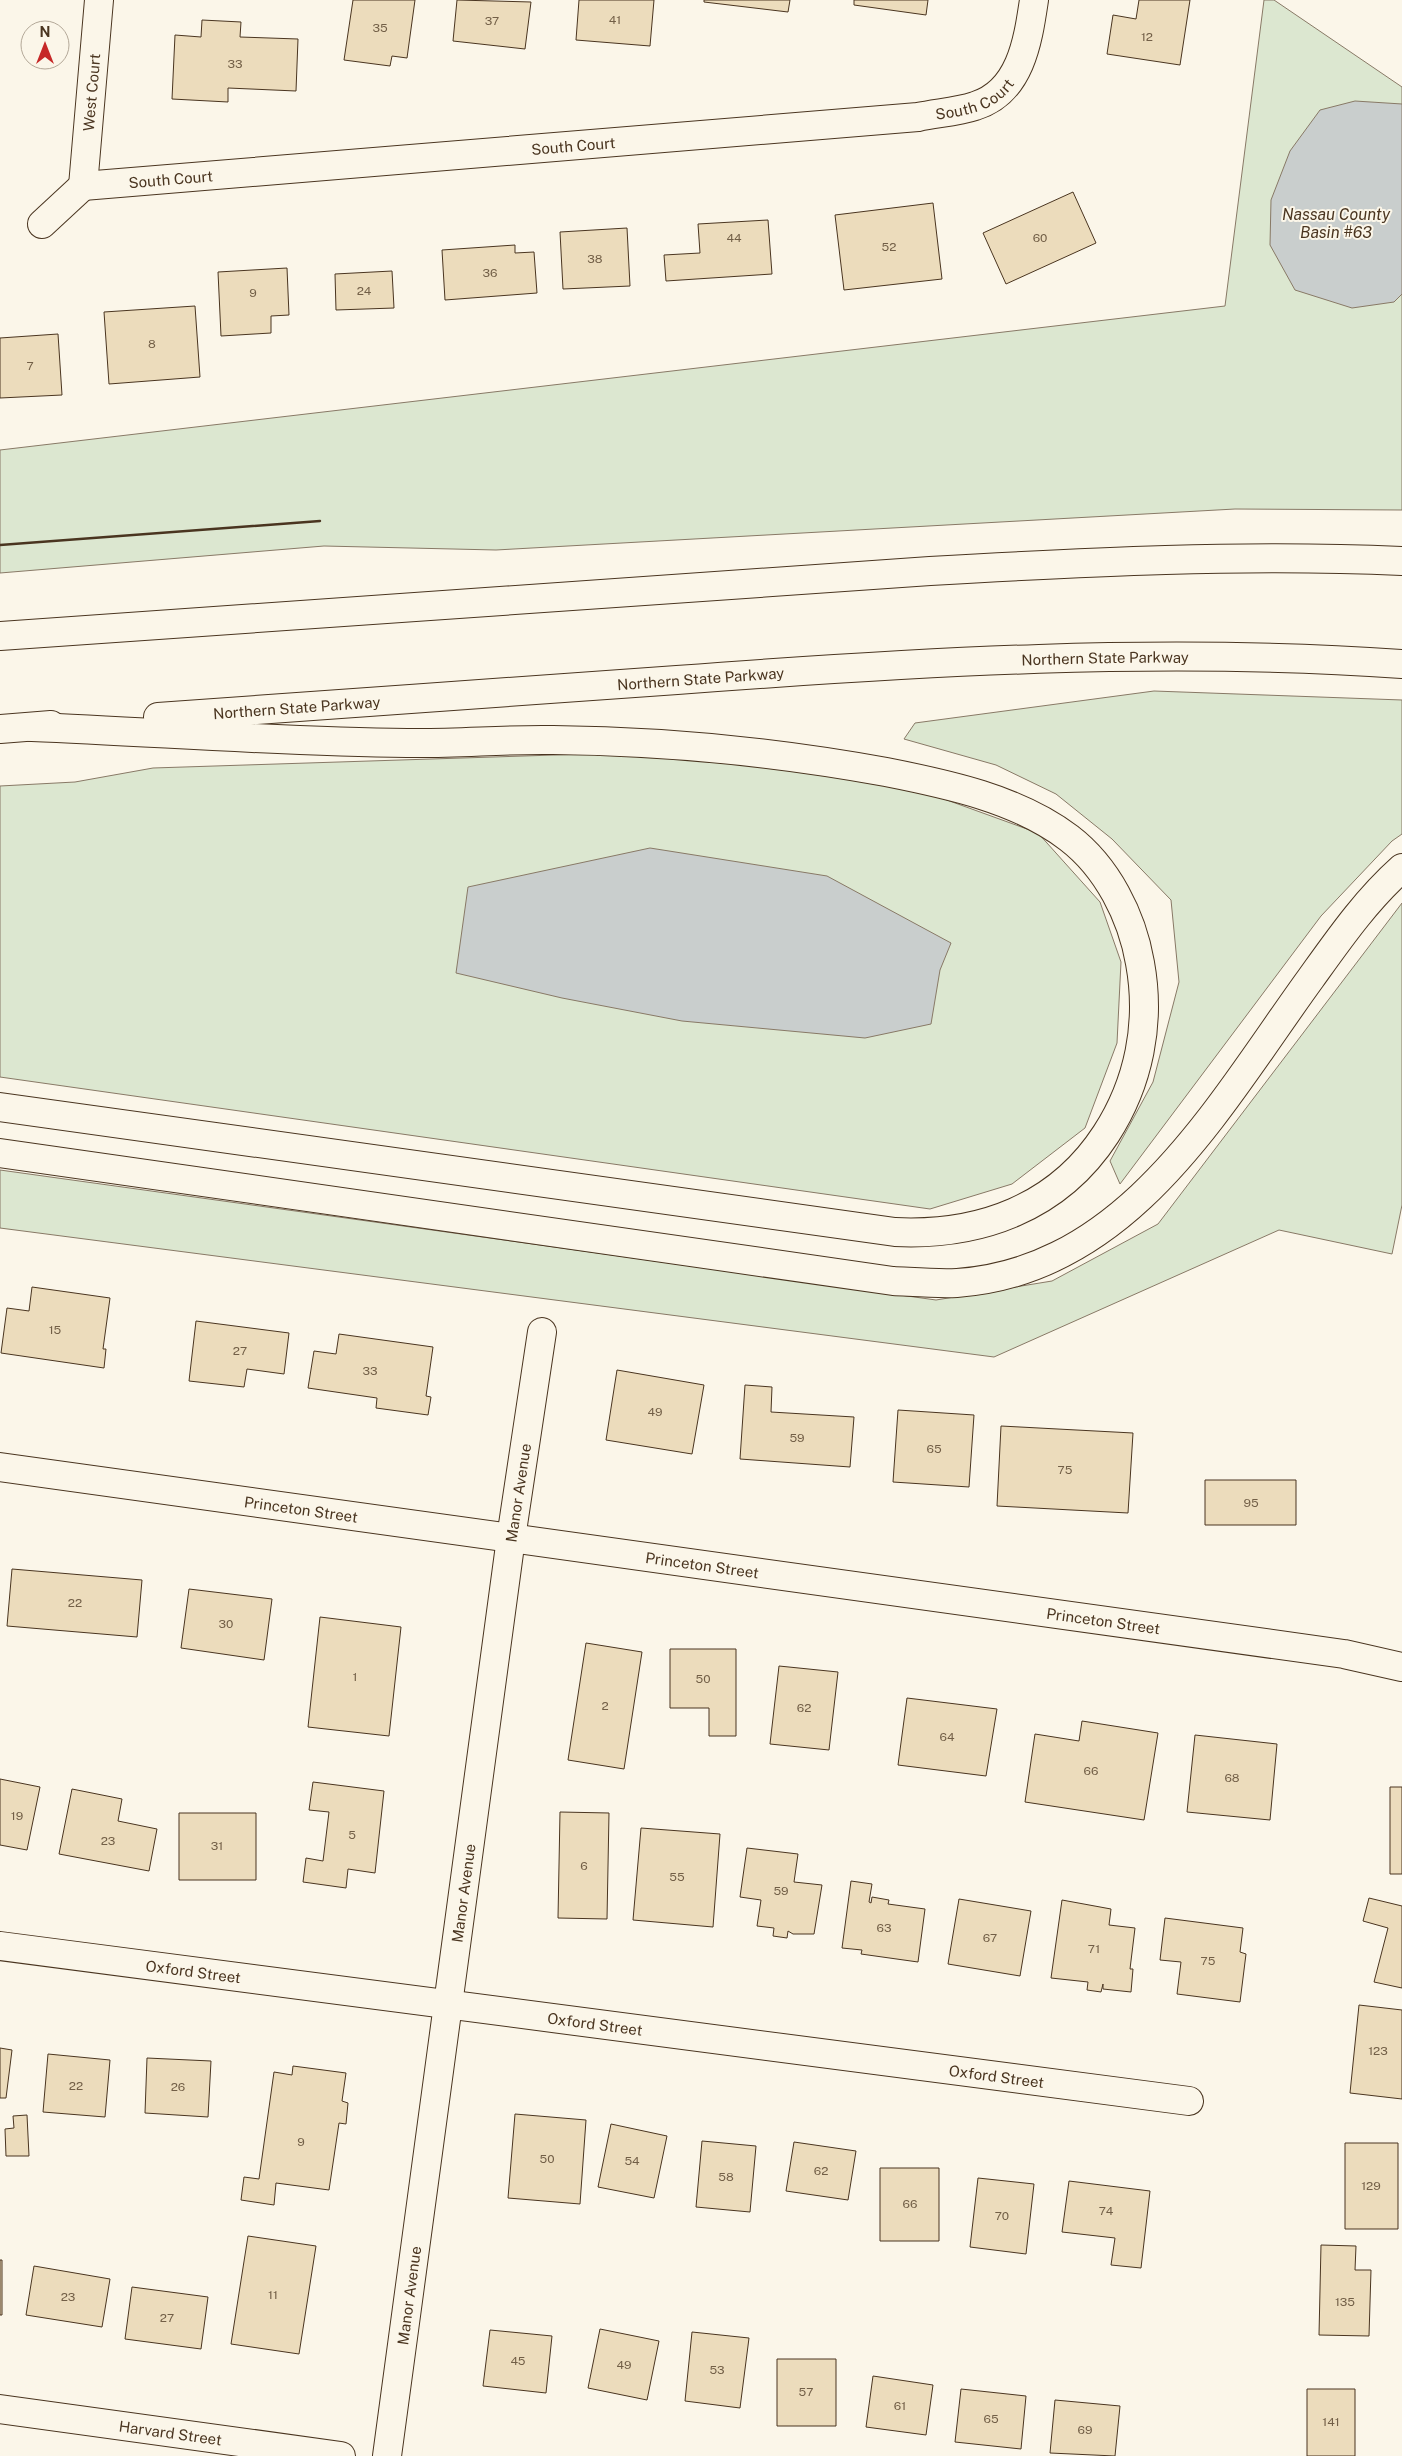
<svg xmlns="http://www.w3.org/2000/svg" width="1402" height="2456" font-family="'Public Sans',sans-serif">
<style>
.green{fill:#dce7d0;stroke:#887966}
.water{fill:#c9cecd;stroke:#887966}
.building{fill:#ecdcbc;stroke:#4a3520}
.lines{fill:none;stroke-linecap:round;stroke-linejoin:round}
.street-casing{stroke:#4a3520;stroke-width:30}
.highway-casing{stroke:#4a3520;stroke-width:30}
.street{stroke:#fbf6e9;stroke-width:28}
.highway{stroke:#fbf6e9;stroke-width:28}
.wall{stroke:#4a3520;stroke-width:2.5}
.labels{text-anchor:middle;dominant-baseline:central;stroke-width:4;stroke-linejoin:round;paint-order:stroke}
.number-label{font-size:12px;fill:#725f47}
.street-label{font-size:15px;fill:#4a3520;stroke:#fbf6e9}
.water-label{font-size:16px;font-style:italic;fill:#4a3520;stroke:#fbf6e9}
</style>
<rect width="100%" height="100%" fill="#fbf6e9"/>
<!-- green -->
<path class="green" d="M 1264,0 L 1274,0 L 1402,87 L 1402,510 L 1235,509 L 496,550 L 324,546 L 0,573 L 0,450 L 1225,306 Z
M 1154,691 L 1402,700 L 1402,834 L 1392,841 L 1321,916 L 1120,1184 L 1110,1161 L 1153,1082 L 1179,982 L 1171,900 L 1112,839 L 1056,794 L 996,765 L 904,739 L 915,723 Z
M 586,754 L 761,761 L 922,791 L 1038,833 L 1100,902 L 1121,962 L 1117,1043 L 1085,1128 L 1012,1184 L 930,1209 L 0,1077 L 0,786 L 75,782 L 153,768 Z
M 1402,903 L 1402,1205 L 1392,1254 L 1279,1230 L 994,1357 L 0,1228 L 0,1170 L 936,1300 L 1052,1281 L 1158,1224 Z"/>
<!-- water -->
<path class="water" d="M 1355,101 L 1402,104 L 1402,294 L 1394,302 L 1352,308 L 1295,290 L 1270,245 L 1271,200 L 1290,151 L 1320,110 Z
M 650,848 L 827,876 L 951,943 L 940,970 L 931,1024 L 865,1038 L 682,1021 L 562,998 L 456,973 L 468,887 Z"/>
<!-- building -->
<path class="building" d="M 353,0 L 415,0 L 407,58 L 392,56 L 390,66 L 344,60 Z
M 457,0 L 531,2 L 525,49 L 453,41 Z
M 579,0 L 654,0 L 650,46 L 576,40 Z
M 704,0 L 790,0 L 788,12 L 704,2 Z
M 854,0 L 928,0 L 926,15 L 854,5 Z
M 1139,0 L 1190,0 L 1180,65 L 1107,54 L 1113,15 L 1136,19 Z
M 202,20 L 241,22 L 240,37 L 298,39 L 296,91 L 228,88 L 228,102 L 172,99 L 175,35 L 201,37 Z
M 1073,192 L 1096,243 L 1006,284 L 983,233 Z
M 933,203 L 942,279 L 844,290 L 835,215 Z
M 768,220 L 772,274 L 666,281 L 664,255 L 700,253 L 698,224 Z
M 627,228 L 630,286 L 563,289 L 560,232 Z
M 515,245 L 515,253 L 534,252 L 537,293 L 445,300 L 442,250 Z
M 287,268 L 289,315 L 271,316 L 271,333 L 221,336 L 218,272 Z
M 392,271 L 394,308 L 336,310 L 335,274 Z
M 195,306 L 200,377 L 109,384 L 104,312 Z
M 58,334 L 62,395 L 0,398 L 0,338 Z
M 32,1287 L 110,1298 L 103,1349 L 106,1349 L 104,1368 L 1,1353 L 7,1308 L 29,1311 Z
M 196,1321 L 289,1333 L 284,1374 L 247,1369 L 244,1387 L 189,1381 Z
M 339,1334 L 433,1347 L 426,1396 L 431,1397 L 428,1415 L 376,1408 L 377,1398 L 308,1388 L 314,1351 L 336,1354 Z
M 617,1370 L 704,1385 L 692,1454 L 606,1440 Z
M 745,1385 L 772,1387 L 771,1412 L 854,1417 L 850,1467 L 740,1459 Z
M 898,1410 L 974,1415 L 969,1487 L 893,1482 Z
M 1001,1426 L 1133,1433 L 1128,1513 L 997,1506 Z
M 1205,1480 L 1296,1480 L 1296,1525 L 1205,1525 Z
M 12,1569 L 142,1580 L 137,1637 L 7,1626 Z
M 189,1589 L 272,1599 L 264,1660 L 181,1648 Z
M 320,1617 L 401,1627 L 389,1736 L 308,1727 Z
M 586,1643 L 642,1652 L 624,1769 L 568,1760 Z
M 670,1649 L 736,1649 L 736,1736 L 709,1736 L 709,1708 L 670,1708 Z
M 779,1666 L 838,1672 L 829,1750 L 770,1744 Z
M 907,1698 L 997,1709 L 986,1776 L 898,1765 Z
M 1082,1721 L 1158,1733 L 1144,1820 L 1025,1802 L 1035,1734 L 1079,1741 Z
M 1195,1735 L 1277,1744 L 1270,1820 L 1187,1812 Z
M 0,1779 L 40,1787 L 27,1850 L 0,1845 Z
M 313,1782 L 384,1791 L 375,1873 L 348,1869 L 346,1888 L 303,1882 L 306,1858 L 323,1861 L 329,1812 L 309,1810 Z
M 1390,1787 L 1402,1787 L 1402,1874 L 1390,1874 Z
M 72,1789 L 122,1799 L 118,1821 L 157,1829 L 149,1871 L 59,1854 Z
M 560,1812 L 609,1813 L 607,1919 L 558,1918 Z
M 179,1813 L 256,1813 L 256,1880 L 179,1880 Z
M 641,1828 L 720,1834 L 713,1927 L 633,1920 Z
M 747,1848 L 798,1854 L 794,1882 L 822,1885 L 814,1934 L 793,1934 L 788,1931 L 787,1938 L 773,1936 L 774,1928 L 757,1926 L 761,1900 L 740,1897 Z
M 851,1881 L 872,1884 L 869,1902 L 871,1903 L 872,1897 L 889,1900 L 888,1904 L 925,1909 L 918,1962 L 861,1954 L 862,1950 L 842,1948 Z
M 1369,1898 L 1402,1906 L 1402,1988 L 1374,1982 L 1388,1928 L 1363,1921 Z
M 959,1899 L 1031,1911 L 1020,1976 L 948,1964 Z
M 1062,1900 L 1111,1909 L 1109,1925 L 1135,1928 L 1130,1969 L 1133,1969 L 1131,1992 L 1103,1989 L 1103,1984 L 1101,1992 L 1087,1990 L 1088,1982 L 1051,1978 Z
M 1165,1918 L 1243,1928 L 1240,1952 L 1246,1954 L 1240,2002 L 1177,1994 L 1181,1962 L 1160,1960 Z
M 1359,2005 L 1402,2010 L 1402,2099 L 1350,2093 Z
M 0,2048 L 12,2050 L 6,2098 L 0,2098 Z
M 48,2054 L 110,2060 L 105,2117 L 43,2112 Z
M 147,2058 L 211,2061 L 208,2117 L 145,2113 Z
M 293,2066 L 346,2073 L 342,2101 L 348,2103 L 346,2124 L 339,2123 L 329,2190 L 276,2183 L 274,2205 L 241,2200 L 244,2177 L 259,2179 L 274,2072 L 292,2075 Z
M 515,2114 L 586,2120 L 580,2204 L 508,2198 Z
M 27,2115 L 29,2156 L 6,2156 L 5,2129 L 14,2128 L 13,2116 Z
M 611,2124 L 667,2136 L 654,2198 L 598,2187 Z
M 702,2141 L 756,2146 L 750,2212 L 696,2207 Z
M 794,2142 L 856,2151 L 848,2200 L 786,2191 Z
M 1345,2143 L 1398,2143 L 1398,2229 L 1345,2229 Z
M 880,2168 L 939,2168 L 939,2241 L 880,2241 Z
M 978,2178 L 1034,2184 L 1026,2254 L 970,2247 Z
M 1069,2181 L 1150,2191 L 1141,2268 L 1111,2265 L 1115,2238 L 1062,2232 Z
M 248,2236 L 316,2246 L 299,2354 L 231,2344 Z
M 1321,2245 L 1356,2246 L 1355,2270 L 1371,2270 L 1369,2336 L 1319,2335 Z
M 0,2260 L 2,2260 L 2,2315 L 0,2315 Z
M 34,2266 L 110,2279 L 102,2327 L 26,2315 Z
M 132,2287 L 208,2297 L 201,2349 L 125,2339 Z
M 600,2329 L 659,2341 L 647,2400 L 588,2388 Z
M 490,2330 L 552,2336 L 546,2393 L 483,2386 Z
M 692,2332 L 749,2338 L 740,2408 L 685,2401 Z
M 777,2359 L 836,2359 L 836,2426 L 777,2426 Z
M 873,2376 L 933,2385 L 926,2435 L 866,2427 Z
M 961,2389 L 1026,2396 L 1021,2449 L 955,2442 Z
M 1307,2389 L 1355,2389 L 1355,2456 L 1307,2456 Z
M 1055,2400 L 1120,2406 L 1115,2456 L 1050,2453 Z"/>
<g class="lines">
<!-- street casing -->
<g class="street-casing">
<g id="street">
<path id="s1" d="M 83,186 L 918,117 C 936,113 957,112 975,106 C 1021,92 1028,40 1034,0"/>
<path id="s2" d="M 83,186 L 99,0"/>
<path d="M 42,224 L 83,186"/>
<path id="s3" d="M 0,1467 L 1344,1654 L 1402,1667"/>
<path id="s4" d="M 0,1946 L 1189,2101"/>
<path id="s5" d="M 0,2409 L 341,2456"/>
<path id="s6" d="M 387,2456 L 511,1538 L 542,1332"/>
</g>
</g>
<!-- highway casing -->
<g class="highway-casing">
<g id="highway">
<path d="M 0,636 L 930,571 C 1087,562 1244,554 1402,561"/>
<path id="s7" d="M 158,717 C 331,705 504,692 677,680 C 918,662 1160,647 1402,664"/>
<path d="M 0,729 L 51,725"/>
<path d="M 0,1107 L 895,1232 C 980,1236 1058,1208 1106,1134 C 1139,1083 1151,1023 1140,963 C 1132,916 1107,867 1069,838 C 1018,799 947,784 886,772 C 776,752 665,741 553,740 C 505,739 456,744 407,743 C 282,742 157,732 32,727"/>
<path d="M 0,1153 L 893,1281 C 914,1282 936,1284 957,1283 C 1130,1271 1220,1103 1311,978 C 1339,939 1366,900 1402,868"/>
</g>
</g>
<!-- street -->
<use href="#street" class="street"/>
<!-- highway -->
<use href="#highway" class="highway"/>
<!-- wall -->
<path class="wall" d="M 0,545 L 320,521"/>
</g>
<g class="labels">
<!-- number labels -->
<g class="number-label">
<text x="615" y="20">41</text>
<text x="492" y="21">37</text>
<text x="380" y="28">35</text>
<text x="1147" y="37">12</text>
<text x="235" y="64">33</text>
<text x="734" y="238">44</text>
<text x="1040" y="238">60</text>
<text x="889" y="247">52</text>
<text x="595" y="259">38</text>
<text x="490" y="273">36</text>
<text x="364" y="291">24</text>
<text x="253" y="293">9</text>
<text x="152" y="344">8</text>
<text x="30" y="366">7</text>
<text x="55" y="1330">15</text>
<text x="240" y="1351">27</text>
<text x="370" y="1371">33</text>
<text x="655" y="1412">49</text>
<text x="797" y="1438">59</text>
<text x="934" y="1449">65</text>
<text x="1065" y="1470">75</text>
<text x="1251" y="1503">95</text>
<text x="75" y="1603">22</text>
<text x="226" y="1624">30</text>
<text x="355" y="1677">1</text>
<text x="703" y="1679">50</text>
<text x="605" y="1706">2</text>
<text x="804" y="1708">62</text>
<text x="947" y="1737">64</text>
<text x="1091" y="1771">66</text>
<text x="1232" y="1778">68</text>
<text x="17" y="1816">19</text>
<text x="352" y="1835">5</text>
<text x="108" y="1841">23</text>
<text x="217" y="1846">31</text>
<text x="584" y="1866">6</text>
<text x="677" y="1877">55</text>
<text x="781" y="1891">59</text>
<text x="884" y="1928">63</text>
<text x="990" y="1938">67</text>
<text x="1094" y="1949">71</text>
<text x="1208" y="1961">75</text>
<text x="1378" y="2051">123</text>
<text x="76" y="2086">22</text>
<text x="178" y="2087">26</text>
<text x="301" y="2142">9</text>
<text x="547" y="2159">50</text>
<text x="632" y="2161">54</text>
<text x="821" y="2171">62</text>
<text x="726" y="2177">58</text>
<text x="1371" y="2186">129</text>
<text x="910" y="2204">66</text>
<text x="1106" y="2211">74</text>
<text x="1002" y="2216">70</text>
<text x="273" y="2295">11</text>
<text x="68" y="2297">23</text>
<text x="1345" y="2302">135</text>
<text x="167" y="2318">27</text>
<text x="518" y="2361">45</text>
<text x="624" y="2365">49</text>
<text x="717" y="2370">53</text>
<text x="806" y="2392">57</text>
<text x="900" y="2406">61</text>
<text x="991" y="2419">65</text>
<text x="1331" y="2422">141</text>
<text x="1085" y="2430">69</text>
</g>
<!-- street labels -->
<g class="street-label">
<text stroke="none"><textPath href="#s2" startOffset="94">West Court</textPath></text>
<text stroke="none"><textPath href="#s1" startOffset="898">South Court</textPath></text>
<text stroke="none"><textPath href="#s1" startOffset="492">South Court</textPath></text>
<text stroke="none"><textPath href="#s1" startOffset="88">South Court</textPath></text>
<text stroke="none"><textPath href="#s7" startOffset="949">Northern State Parkway</textPath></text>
<text stroke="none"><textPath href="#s7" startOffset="544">Northern State Parkway</textPath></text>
<text stroke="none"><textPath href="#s7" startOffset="139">Northern State Parkway</textPath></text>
<text stroke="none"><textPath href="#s6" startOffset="972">Manor Avenue</textPath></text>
<text stroke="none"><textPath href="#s3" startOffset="304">Princeton Street</textPath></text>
<text stroke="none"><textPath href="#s3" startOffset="709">Princeton Street</textPath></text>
<text stroke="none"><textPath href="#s3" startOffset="1114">Princeton Street</textPath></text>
<text stroke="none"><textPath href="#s6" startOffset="568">Manor Avenue</textPath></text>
<text stroke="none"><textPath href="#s4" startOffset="195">Oxford Street</textPath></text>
<text stroke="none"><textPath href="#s4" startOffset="600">Oxford Street</textPath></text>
<text stroke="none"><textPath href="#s4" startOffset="1005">Oxford Street</textPath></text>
<text stroke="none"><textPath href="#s6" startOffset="162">Manor Avenue</textPath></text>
<text stroke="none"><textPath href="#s5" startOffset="172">Harvard Street</textPath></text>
</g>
<!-- water labels -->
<g class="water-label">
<text x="1336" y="214">Nassau County<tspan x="1336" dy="18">Basin #63</tspan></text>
</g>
</g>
<!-- north arrow -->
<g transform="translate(45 45)"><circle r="24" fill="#fbf6e9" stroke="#b4a999"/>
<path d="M0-4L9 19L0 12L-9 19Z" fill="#c62828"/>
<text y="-8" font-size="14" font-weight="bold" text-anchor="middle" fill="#4a3520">N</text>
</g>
</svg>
